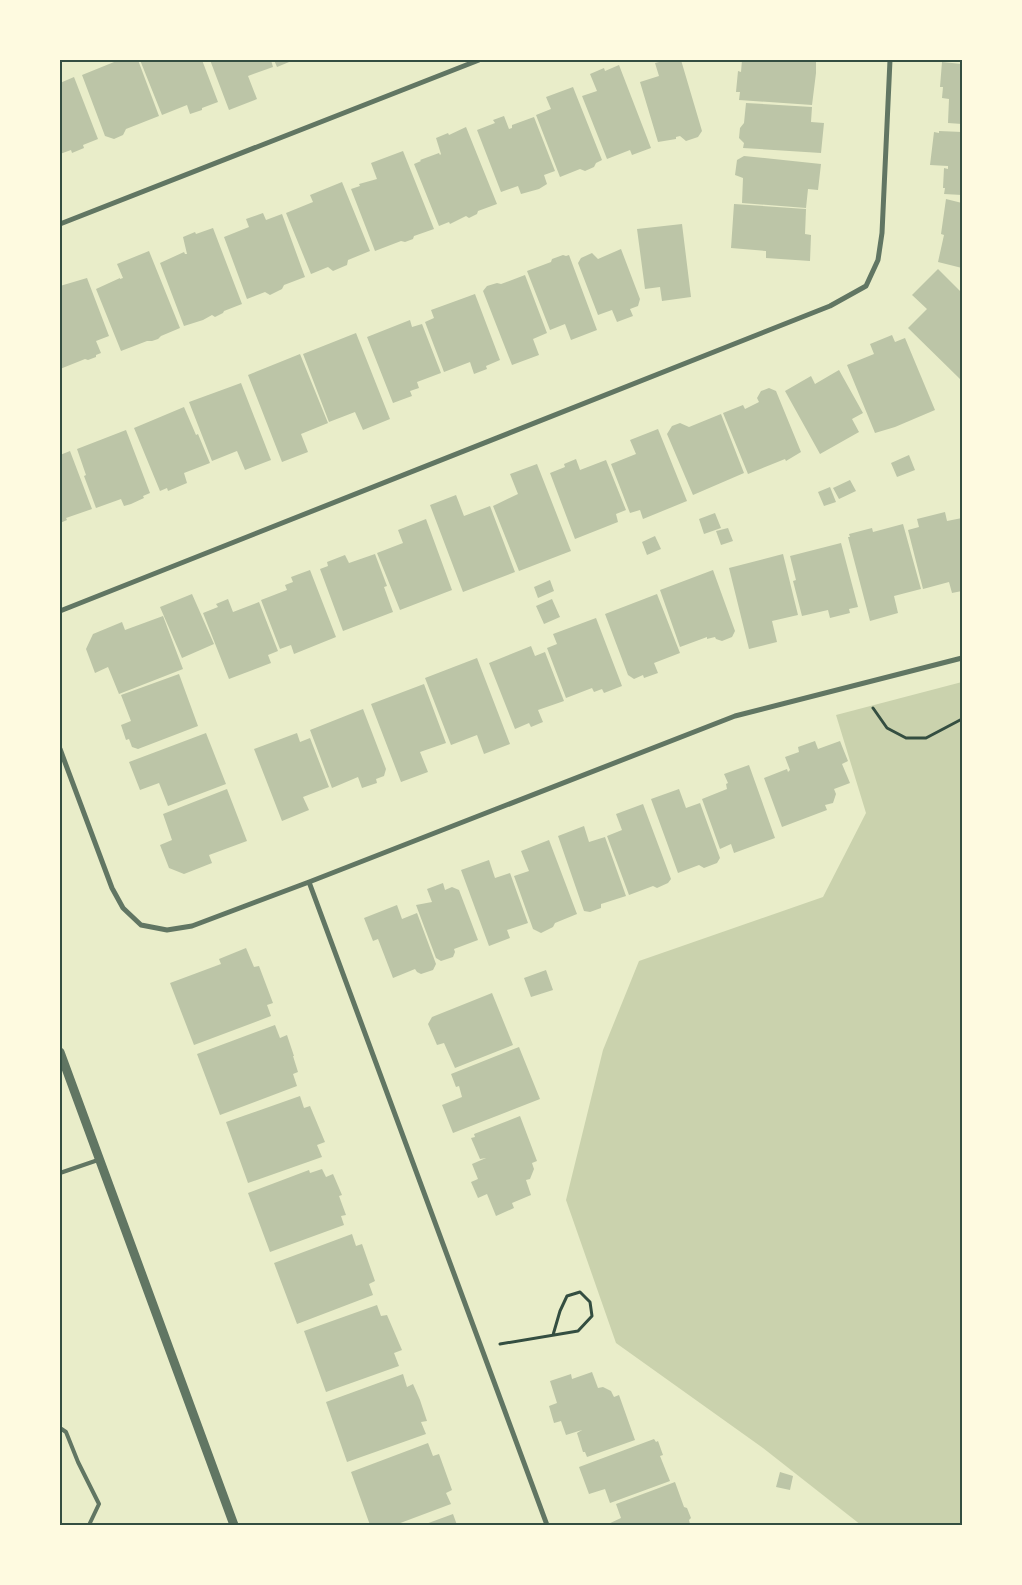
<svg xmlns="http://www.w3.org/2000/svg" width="1022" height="1585" font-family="Cabin,sans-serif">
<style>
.green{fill:#cad2ad}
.building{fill:#bcc5a7}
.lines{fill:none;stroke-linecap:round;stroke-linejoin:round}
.path{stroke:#344e41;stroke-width:3}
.service{stroke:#617663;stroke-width:4}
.minor{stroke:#617663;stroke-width:5}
.tertiary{stroke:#617663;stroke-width:9}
.neatline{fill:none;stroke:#344e41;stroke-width:2}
</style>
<rect width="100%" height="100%" fill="#e9edc9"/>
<!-- green -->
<path class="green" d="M 962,682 L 962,1525 L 861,1525 L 763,1448 L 616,1343 L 566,1200 L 603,1050 L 639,961 L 823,897 L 866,813 L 836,715 Z"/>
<!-- building -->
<path class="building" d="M 119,60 L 138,60 L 159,116 L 126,129 L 123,135 L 114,139 L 105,136 L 82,75 Z
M 140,60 L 202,60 L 218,102 L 202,108 L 202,110 L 190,114 L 187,105 L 162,115 Z
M 210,60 L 271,60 L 273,67 L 248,76 L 257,99 L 229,110 Z
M 274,60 L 294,60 L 277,67 Z
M 667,60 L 681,60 L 702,131 L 698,137 L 686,141 L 680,136 L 676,137 L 676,139 L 658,142 L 640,82 L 659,76 L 655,63 Z
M 742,60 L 814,60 L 814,62 L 816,62 L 816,73 L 812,105 L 739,100 L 740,92 L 736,92 L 738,71 L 741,72 Z
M 942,62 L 962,64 L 962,124 L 948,123 L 949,99 L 942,98 L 943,87 L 940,87 Z
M 619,65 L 651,148 L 632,155 L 630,150 L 607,159 L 582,96 L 597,91 L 590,74 L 604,68 L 605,71 Z
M 74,77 L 98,139 L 83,145 L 84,148 L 72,153 L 71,150 L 60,154 L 60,83 Z
M 573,87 L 602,160 L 596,163 L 594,167 L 585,171 L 580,169 L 560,177 L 536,115 L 551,109 L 546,97 Z
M 746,103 L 812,107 L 811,122 L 824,123 L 821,153 L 743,148 L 744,143 L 739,138 L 740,128 L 744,123 Z
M 504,116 L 509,129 L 512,128 L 512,125 L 534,117 L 555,171 L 544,175 L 547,184 L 539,189 L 521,194 L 518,186 L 501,192 L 477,130 L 495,123 L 493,120 Z
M 466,127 L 497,204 L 478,211 L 477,214 L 469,218 L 466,216 L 450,224 L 449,222 L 439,226 L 414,164 L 421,161 L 420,160 L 439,153 L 440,155 L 441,154 L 436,138 L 448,133 L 449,135 Z
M 939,131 L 962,132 L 962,195 L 944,194 L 945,188 L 943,188 L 944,168 L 948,169 L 948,166 L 930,165 L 934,132 L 939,133 Z
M 403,151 L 434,229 L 414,236 L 413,239 L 405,242 L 401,241 L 375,251 L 351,189 L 360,186 L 359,184 L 377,179 L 371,163 Z
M 744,156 L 821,164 L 818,190 L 808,189 L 806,208 L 742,203 L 743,178 L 735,175 L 737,160 Z
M 342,182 L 370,251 L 348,260 L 347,265 L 333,271 L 328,267 L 311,274 L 286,213 L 313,202 L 310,195 Z
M 946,199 L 962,203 L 962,268 L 938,262 L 944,235 L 941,234 Z
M 734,204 L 806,209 L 805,234 L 811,235 L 810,261 L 766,258 L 766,251 L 731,248 Z
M 263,213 L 266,220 L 282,214 L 305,277 L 284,285 L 282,289 L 270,295 L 265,292 L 247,299 L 224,237 L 249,227 L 246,219 Z
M 682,224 L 691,297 L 662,301 L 660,287 L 645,289 L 637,229 Z
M 213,228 L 242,304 L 224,311 L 223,313 L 215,317 L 212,315 L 203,320 L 184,326 L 160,263 L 184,252 L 185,254 L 187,254 L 183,237 L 195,232 L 196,234 Z
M 621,249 L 640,299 L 638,306 L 630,309 L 633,316 L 617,322 L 612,310 L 598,315 L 578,263 L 581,258 L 592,253 L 598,259 Z
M 149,251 L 180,328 L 161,336 L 158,339 L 152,341 L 147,341 L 121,351 L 96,289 L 120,278 L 120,279 L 123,278 L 117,264 Z
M 563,255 L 566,256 L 569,255 L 597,330 L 571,340 L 565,324 L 550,330 L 527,271 L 551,262 L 552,259 Z
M 938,269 L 962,293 L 962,376 L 960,379 L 908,328 L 927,309 L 912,295 Z
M 525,275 L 547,333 L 533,339 L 539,355 L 512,365 L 483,291 L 487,286 L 497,283 L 501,284 Z
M 87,278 L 109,336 L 96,341 L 101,353 L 96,355 L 96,357 L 88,360 L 85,359 L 60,369 L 60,286 Z
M 475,294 L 500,360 L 486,366 L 487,369 L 474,374 L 470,362 L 444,372 L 425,322 L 434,318 L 431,310 Z
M 410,320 L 412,327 L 422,324 L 441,373 L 417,382 L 419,388 L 410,391 L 412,396 L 393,403 L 367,337 Z
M 356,333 L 390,419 L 363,430 L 355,412 L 329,422 L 303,354 Z
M 892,335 L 895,342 L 905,338 L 935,410 L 895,427 L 875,433 L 847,365 L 874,354 L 870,344 Z
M 300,354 L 328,423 L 301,434 L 308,452 L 282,462 L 248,375 Z
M 839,370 L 863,413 L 852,419 L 859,432 L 820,454 L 785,391 L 811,376 L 815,384 Z
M 241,383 L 271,460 L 245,470 L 237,451 L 212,461 L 189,402 Z
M 769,388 L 776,391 L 801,452 L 786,461 L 785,459 L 748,474 L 723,413 L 743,405 L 745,409 L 759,402 L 757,398 L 761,391 Z
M 184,407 L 196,435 L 198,434 L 210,463 L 184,473 L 187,483 L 168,491 L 167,488 L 160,491 L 134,428 Z
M 721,414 L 744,473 L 693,495 L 667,434 L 672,426 L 680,423 L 689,427 Z
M 658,429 L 687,501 L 643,519 L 640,510 L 630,513 L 611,464 L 636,454 L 630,440 Z
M 126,430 L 150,493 L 143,496 L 144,498 L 131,504 L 124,506 L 121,499 L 96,508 L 84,476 L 86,475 L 77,449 Z
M 70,451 L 92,509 L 66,518 L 67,520 L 60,523 L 60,455 Z
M 909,455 L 915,470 L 897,477 L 891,463 Z
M 576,459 L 580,470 L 606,460 L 626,510 L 616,514 L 618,522 L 575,539 L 550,473 L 565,467 L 564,464 Z
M 537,464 L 571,551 L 519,571 L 493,506 L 518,494 L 510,474 Z
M 850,480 L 856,491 L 839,499 L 833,488 Z
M 830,487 L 836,502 L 824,506 L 818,492 Z
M 456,495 L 464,516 L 490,506 L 515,572 L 463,592 L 430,505 Z
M 945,512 L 947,521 L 962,518 L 962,591 L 952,593 L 949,582 L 923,589 L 908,530 L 919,527 L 917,519 Z
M 715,513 L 721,528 L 704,534 L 699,519 Z
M 426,519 L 452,590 L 400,610 L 377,553 L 403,543 L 398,530 Z
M 903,524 L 921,589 L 894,596 L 898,613 L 870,621 L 848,537 L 850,537 L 849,534 L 872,528 L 873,532 Z
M 728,528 L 733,541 L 721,545 L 716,531 Z
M 655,536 L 661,549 L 647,555 L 642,542 Z
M 841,543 L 858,607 L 849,609 L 850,613 L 830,618 L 828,610 L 802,616 L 793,581 L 796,580 L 790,556 Z
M 375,554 L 387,586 L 384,587 L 393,612 L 343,631 L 320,569 L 328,566 L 327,562 L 345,555 L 349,563 Z
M 783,554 L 798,615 L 772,621 L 777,642 L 749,649 L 729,568 Z
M 310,570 L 336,637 L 294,654 L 291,645 L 280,649 L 261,600 L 287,590 L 285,585 L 293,582 L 291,577 Z
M 713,570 L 735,631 L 732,637 L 722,641 L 716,639 L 715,637 L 707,639 L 707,637 L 680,647 L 660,590 Z
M 550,580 L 554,591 L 538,598 L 534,587 Z
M 192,594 L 214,644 L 182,658 L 160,607 Z
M 657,594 L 680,653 L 654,663 L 658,673 L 644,678 L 643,675 L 634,679 L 628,675 L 605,614 Z
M 228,599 L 233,612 L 259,602 L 278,651 L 268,655 L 271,663 L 229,679 L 203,613 L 218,607 L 216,604 Z
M 552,599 L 560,617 L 544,624 L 536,606 Z
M 163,616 L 183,669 L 119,694 L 108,667 L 95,673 L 86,649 L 93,634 L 122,622 L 125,630 Z
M 596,618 L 622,686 L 604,693 L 602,689 L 594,692 L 592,688 L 566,698 L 547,648 L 557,644 L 553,634 Z
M 531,646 L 535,656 L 545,652 L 564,701 L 538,710 L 543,722 L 531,727 L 529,723 L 515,729 L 489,663 Z
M 477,658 L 510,744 L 484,754 L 477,735 L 451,745 L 425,678 Z
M 179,674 L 198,726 L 138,749 L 132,747 L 129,739 L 126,740 L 121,725 L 131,721 L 121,695 Z
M 424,684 L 446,743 L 420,752 L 428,772 L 401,782 L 371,704 Z
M 363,709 L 386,769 L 384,776 L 376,779 L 377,783 L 362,788 L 358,777 L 332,788 L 310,730 Z
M 206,733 L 226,784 L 168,806 L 159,783 L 140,790 L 129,762 Z
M 297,733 L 300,742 L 310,738 L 329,787 L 303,797 L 309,810 L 282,821 L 254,749 Z
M 815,741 L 818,749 L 840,741 L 848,761 L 842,764 L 850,783 L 834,789 L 836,794 L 833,803 L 825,805 L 827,810 L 782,827 L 764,778 L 787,769 L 788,772 L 790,770 L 785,757 L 799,752 L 798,747 Z
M 749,765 L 775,838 L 734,853 L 731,844 L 720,849 L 702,799 L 727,789 L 726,784 L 728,783 L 724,774 Z
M 227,789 L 247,841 L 209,855 L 212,863 L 184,874 L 169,868 L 160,845 L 172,840 L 163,814 Z
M 679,789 L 686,808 L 700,803 L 720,858 L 717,863 L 704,868 L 699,865 L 678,873 L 651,799 Z
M 643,804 L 671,879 L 668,883 L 657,888 L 653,886 L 629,895 L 607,836 L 622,830 L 616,814 Z
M 584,826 L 589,842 L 605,837 L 626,896 L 601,904 L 601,908 L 590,912 L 584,911 L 558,836 Z
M 549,840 L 577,914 L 555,923 L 553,927 L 541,933 L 533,929 L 514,876 L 529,871 L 521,851 Z
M 489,860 L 495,878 L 510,873 L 528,923 L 507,930 L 510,938 L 489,946 L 461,870 Z
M 443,883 L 445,890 L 452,887 L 459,890 L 478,940 L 454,949 L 455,952 L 453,957 L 441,961 L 436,958 L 416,905 L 432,902 L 427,889 Z
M 397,905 L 402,919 L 417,913 L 436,964 L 433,970 L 421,974 L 417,972 L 415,969 L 393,978 L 378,939 L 373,941 L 364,918 Z
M 246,948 L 254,967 L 259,966 L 273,1003 L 267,1005 L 271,1016 L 194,1045 L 170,983 L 221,964 L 219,959 Z
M 546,970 L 553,990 L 531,997 L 524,978 Z
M 492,993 L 513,1045 L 455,1068 L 444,1043 L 437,1045 L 428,1024 L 432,1017 Z
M 275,1025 L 280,1038 L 287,1035 L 294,1056 L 293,1056 L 298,1072 L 293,1074 L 297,1086 L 220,1115 L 197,1054 Z
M 519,1047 L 540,1099 L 453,1133 L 442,1105 L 462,1097 L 459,1086 L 456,1087 L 451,1074 Z
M 300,1096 L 304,1108 L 310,1106 L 325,1142 L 317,1145 L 322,1157 L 248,1183 L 226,1122 Z
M 520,1116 L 537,1161 L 532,1163 L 534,1169 L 530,1179 L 526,1180 L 531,1195 L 512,1203 L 514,1208 L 496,1216 L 487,1194 L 478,1198 L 471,1182 L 478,1179 L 472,1164 L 486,1158 L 480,1159 L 471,1138 L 475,1137 L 474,1134 Z
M 322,1169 L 326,1177 L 333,1174 L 342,1195 L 339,1196 L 346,1215 L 341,1216 L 344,1225 L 270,1252 L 248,1193 L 309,1170 L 310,1173 Z
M 352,1234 L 356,1246 L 362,1244 L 375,1281 L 369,1284 L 373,1295 L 297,1324 L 274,1263 Z
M 377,1305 L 381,1316 L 387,1315 L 402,1350 L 394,1353 L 399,1366 L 326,1392 L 304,1331 Z
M 592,1372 L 598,1388 L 603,1387 L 611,1391 L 614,1397 L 619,1395 L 635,1440 L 587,1457 L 585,1452 L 583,1452 L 577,1433 L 582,1430 L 566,1435 L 561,1421 L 554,1423 L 549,1406 L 557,1403 L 550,1381 L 571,1374 L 572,1379 Z
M 403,1374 L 407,1387 L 413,1384 L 420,1400 L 427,1421 L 421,1422 L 426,1434 L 347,1462 L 326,1402 Z
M 654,1439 L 656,1442 L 658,1441 L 663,1455 L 660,1456 L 670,1481 L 610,1503 L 605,1489 L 589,1494 L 579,1467 Z
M 428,1443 L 433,1456 L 439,1454 L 452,1490 L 446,1493 L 451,1504 L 395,1525 L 370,1525 L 351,1472 Z
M 780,1472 L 793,1476 L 790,1490 L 776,1487 Z
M 675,1482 L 684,1507 L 687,1508 L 691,1518 L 689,1520 L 690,1524 L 606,1525 L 621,1518 L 616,1504 Z
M 453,1514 L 457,1525 L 423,1525 Z"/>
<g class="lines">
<!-- path -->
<path class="path" d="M 873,708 L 887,728 L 906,738 L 926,738 L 962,719
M 500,1344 L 578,1331 L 592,1316 L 590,1302 L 580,1292 L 567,1296 L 560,1311 L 553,1335"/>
<!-- service -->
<path class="service" d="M 60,1173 L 98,1160
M 60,1428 L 66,1432 L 78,1462 L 99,1504 L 89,1525"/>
<!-- minor -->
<path class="minor" d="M 60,224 L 479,60
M 60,611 L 830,306 L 866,286 L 878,260 L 882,233 L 890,60
M 60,749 L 112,888 L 123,908 L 141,925 L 167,930 L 192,926 L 309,882 L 735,716 L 962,658
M 309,882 L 547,1525"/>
<!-- tertiary -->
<path class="tertiary" d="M 60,1052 L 234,1525"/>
</g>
<!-- border -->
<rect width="1022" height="1585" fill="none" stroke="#fefae0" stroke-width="122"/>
<rect x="61" y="61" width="900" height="1463" class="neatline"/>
</svg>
